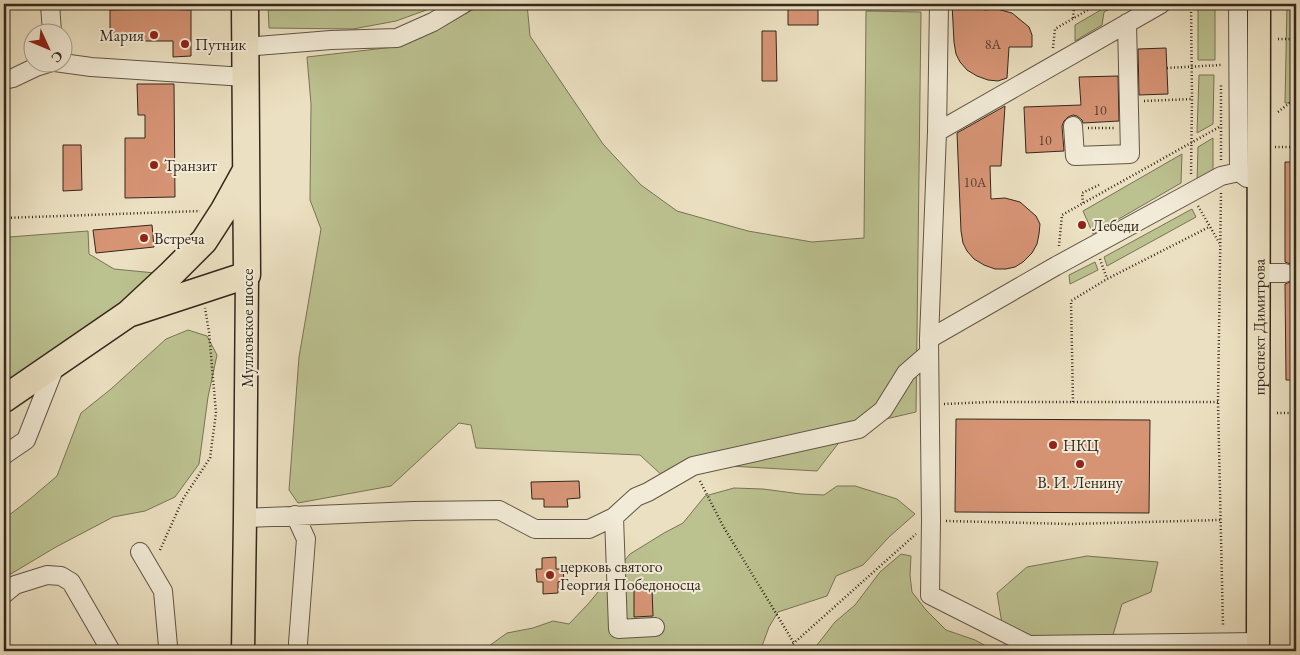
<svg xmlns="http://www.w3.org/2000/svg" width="1300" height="655" font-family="'EB Garamond',serif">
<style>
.green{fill:#bcc190;stroke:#787456}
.building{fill:#d69475;stroke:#34281d}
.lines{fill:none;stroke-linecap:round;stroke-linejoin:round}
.minor-casing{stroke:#625646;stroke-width:20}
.major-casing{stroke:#34281d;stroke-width:25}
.highway-casing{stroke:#34281d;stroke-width:29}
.path{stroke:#34281d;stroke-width:2.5;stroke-dasharray:1 2.5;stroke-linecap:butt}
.minor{stroke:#f2ebd7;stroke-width:18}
.major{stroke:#ebe0c1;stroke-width:22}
.highway{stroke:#ebe0c1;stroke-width:26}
.poi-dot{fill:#8f2418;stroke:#f2ebd7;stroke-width:2}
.labels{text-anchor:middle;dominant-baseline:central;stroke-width:4;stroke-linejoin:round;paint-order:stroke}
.number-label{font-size:14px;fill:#5c4333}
.poi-label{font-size:16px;fill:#34281d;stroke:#f2ebd7;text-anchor:start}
.street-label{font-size:16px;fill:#34281d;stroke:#f2ebd7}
</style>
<rect width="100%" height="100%" fill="#ebe0c1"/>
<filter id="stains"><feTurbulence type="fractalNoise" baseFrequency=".004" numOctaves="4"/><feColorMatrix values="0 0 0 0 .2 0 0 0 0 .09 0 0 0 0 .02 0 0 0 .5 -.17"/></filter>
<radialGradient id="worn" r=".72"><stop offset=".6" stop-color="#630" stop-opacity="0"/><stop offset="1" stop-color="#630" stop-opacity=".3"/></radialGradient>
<!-- green -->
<path class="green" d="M 268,4 L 443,4 L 396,21 L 353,29 L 269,28 Z
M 483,4 L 527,4 L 530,36 L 603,144 L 641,185 L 677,211 L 748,231 L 812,242 L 864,238 L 866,11 L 921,12 L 916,412 L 851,427 L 817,471 L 712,465 L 666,479 L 640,455 L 476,448 L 471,425 L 459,423 L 391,486 L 298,503 L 289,490 L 299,357 L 321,229 L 310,200 L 311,104 L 307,57 L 394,47 L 437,30 Z
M 1111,4 L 1119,4 L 1104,12 L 1102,25 L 1075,41 L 1075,25 Z
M 1198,4 L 1215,4 L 1215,60 L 1198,60 Z
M 1287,4 L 1296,4 L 1296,103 L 1285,103 Z
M 1199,75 L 1214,75 L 1213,124 L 1197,133 Z
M 1213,138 L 1213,173 L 1197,182 L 1198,147 Z
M 1182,154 L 1181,183 L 1093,234 L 1083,211 Z
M 1192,209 L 1196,217 L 1107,266 L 1104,257 Z
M 88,231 L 89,254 L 114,269 L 155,273 L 152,282 L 4,391 L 4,250 L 9,237 Z
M 1095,262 L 1098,270 L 1070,284 L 1069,275 Z
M 188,330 L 207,336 L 217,355 L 208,397 L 199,464 L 175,497 L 145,511 L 113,517 L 56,547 L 4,578 L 4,519 L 30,499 L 57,476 L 81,413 L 111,389 L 166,339 Z
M 837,486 L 855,486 L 897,499 L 915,514 L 889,537 L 863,565 L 836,576 L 827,596 L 778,612 L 769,627 L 762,646 L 749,651 L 482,651 L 507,633 L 533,628 L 553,621 L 569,624 L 588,604 L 630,554 L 664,533 L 683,523 L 705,496 L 734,488 L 763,489 L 801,494 L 824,495 Z
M 901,554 L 911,556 L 910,575 L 912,592 L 926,610 L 946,630 L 975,640 L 995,651 L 817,651 L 817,645 L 835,622 L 855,605 L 880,572 Z
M 1087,556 L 1158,562 L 1151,592 L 1122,604 L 1113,635 L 1029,638 L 1002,624 L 997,593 L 1027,567 Z"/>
<!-- building -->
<path class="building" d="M 788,4 L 818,4 L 818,25 L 788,25 Z
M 952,4 L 984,4 L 984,10 L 997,9 L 1012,13 L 1029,27 L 1032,35 L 1032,47 L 1009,47 L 1007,78 L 998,81 L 988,80 L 977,76 L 967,70 L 960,62 L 956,54 L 954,42 Z
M 159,9 L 191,10 L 191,56 L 173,57 L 173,41 L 110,41 L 110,10 Z
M 762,31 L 776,31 L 777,81 L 762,81 Z
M 1166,48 L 1168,94 L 1139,95 L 1138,49 Z
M 1118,76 L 1119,121 L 1083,123 L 1082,120 L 1077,116 L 1073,115 L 1068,117 L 1064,121 L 1062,126 L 1064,151 L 1026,153 L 1024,107 L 1081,105 L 1079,77 Z
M 137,84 L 174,84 L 175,197 L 125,198 L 125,138 L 145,138 L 145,115 L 138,115 Z
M 1005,106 L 1001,166 L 990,166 L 991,199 L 1005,198 L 1020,202 L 1036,216 L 1040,224 L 1039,234 L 1037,244 L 1032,253 L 1023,262 L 1015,267 L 1006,269 L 995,269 L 984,265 L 974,259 L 967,251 L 963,243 L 961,231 L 957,133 Z
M 63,145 L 81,145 L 82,190 L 63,191 Z
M 1285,162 L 1296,162 L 1296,380 L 1286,380 L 1285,284 L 1290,282 L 1294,279 L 1296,273 L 1294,268 L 1291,264 L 1285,262 Z
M 152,225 L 154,247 L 96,253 L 93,230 Z
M 956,419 L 1150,420 L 1149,513 L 955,512 Z
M 579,481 L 580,498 L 567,499 L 568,507 L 544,507 L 544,499 L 532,499 L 531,482 Z
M 556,557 L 556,569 L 563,569 L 564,581 L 558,582 L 558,593 L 543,594 L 543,582 L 537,582 L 536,569 L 542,569 L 542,558 Z
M 634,588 L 652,588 L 653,616 L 634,617 Z"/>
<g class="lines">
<!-- minor casing -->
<g class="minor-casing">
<path id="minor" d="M 50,4 L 52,32
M 939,4 L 937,132 L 929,339 L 931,520 L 930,595 L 1029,645 L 1258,642
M 1238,4 L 1239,172 L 1247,178
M 245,47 L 331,40 L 397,38 L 433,22 L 463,4
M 55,62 L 91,67 L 245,77
M 4,80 L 13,78 L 36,67 L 52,62
M 1073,126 L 1075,156 L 1130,154 L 1127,23
M 937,132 L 1161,4
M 1259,273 L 1285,273
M 929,339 L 1056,266 L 1221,176 L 1239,172
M 4,455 L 26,440 L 56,364
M 295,515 L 306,539 L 298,643 L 299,651
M 614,517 L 618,629 L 655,627
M 245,518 L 414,511 L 499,510 L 535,529 L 589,529 L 614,517 L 636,497 L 648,492 L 693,466 L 859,429 L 883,410 L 906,373 L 929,353
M 140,552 L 163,591 L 168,646 L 167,651
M 4,594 L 15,585 L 47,575 L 61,576 L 71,582 L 111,651"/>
</g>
<!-- major casing -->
<g class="major-casing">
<g id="major">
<path d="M 243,651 L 245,518 L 247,275"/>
<path id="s1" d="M 1258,651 L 1259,4"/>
</g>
</g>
<!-- highway casing -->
<g class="highway-casing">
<path id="highway" d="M 128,314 L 247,275 L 245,4
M 4,399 L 128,314 L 172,273 L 204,241 L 224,210 L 245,172"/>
</g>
<!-- path -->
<path class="path" d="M 1073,18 L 1074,7 L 1080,4
M 1278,39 L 1296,39
M 1053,48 L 1055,29 L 1098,4
M 1167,68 L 1221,65
M 1144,101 L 1192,99
M 1278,112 L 1296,98
M 1088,128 L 1115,128
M 1275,147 L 1296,147
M 1221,160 L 1221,85
M 1191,174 L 1192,99 L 1191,4
M 1221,193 L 1218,402 L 1223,627
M 1083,203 L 1082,193 L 1099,185
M 1198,206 L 1220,244
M 4,218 L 200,211
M 1059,246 L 1062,215 L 1221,126
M 1100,259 L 1107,279
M 1073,402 L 1071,301 L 1107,279 L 1209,227
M 944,404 L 989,402 L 1218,402
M 1277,413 L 1296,413
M 700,481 L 723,526 L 794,643
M 946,521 L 1071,524 L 1220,520
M 160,550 L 183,499 L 210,458 L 216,413 L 209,332 L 205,308
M 785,651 L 916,534"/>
<!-- minor -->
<use href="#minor" class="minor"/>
<!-- major -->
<use href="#major" class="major"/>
<!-- highway -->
<use href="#highway" class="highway"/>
</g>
<!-- markers -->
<g class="poi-dot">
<circle cx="154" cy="35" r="5"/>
<circle cx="185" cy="44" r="5"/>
<circle cx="154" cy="165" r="5"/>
<circle cx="1082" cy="225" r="5"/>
<circle cx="144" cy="238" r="5"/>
<circle cx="1053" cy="445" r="5"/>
<circle cx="1080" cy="464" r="5"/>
<circle cx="550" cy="575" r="5"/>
</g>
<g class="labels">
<!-- number labels -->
<g class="number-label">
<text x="993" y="44">8А</text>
<text x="1100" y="110">10</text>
<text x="1045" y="140">10</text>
<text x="975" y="182">10А</text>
</g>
<!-- poi labels -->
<g class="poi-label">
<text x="144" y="35" text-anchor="end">Мария</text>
<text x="195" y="44">Путник</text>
<text x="164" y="165">Транзит</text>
<text x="1092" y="225">Лебеди</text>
<text x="154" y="238">Встреча</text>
<text x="1063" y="445">НКЦ</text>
<text x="1080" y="482" text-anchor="middle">В. И. Ленину</text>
<text x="560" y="566">церковь святого<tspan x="560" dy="18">Георгия Победоносца</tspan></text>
</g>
<!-- street labels -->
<g class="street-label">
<text transform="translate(247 328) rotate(-90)">Мулловское шоссе</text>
<text stroke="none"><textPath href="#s1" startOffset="324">проспект Димитрова</textPath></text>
</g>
</g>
<!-- margin -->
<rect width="1300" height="655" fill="none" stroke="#ebe0c1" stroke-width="20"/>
<rect x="5" y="5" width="1290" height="645" fill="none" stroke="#34281d" stroke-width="2.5"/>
<rect x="10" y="10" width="1280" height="635" fill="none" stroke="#34281d"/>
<!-- north arrow -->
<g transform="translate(48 48) rotate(134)"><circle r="24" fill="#f2ebd7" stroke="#a69d8d"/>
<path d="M0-4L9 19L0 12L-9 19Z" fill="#8f2418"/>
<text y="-8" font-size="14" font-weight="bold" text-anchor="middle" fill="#34281d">С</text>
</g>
<rect width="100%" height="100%" filter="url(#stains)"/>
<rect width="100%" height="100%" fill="url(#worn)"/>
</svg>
